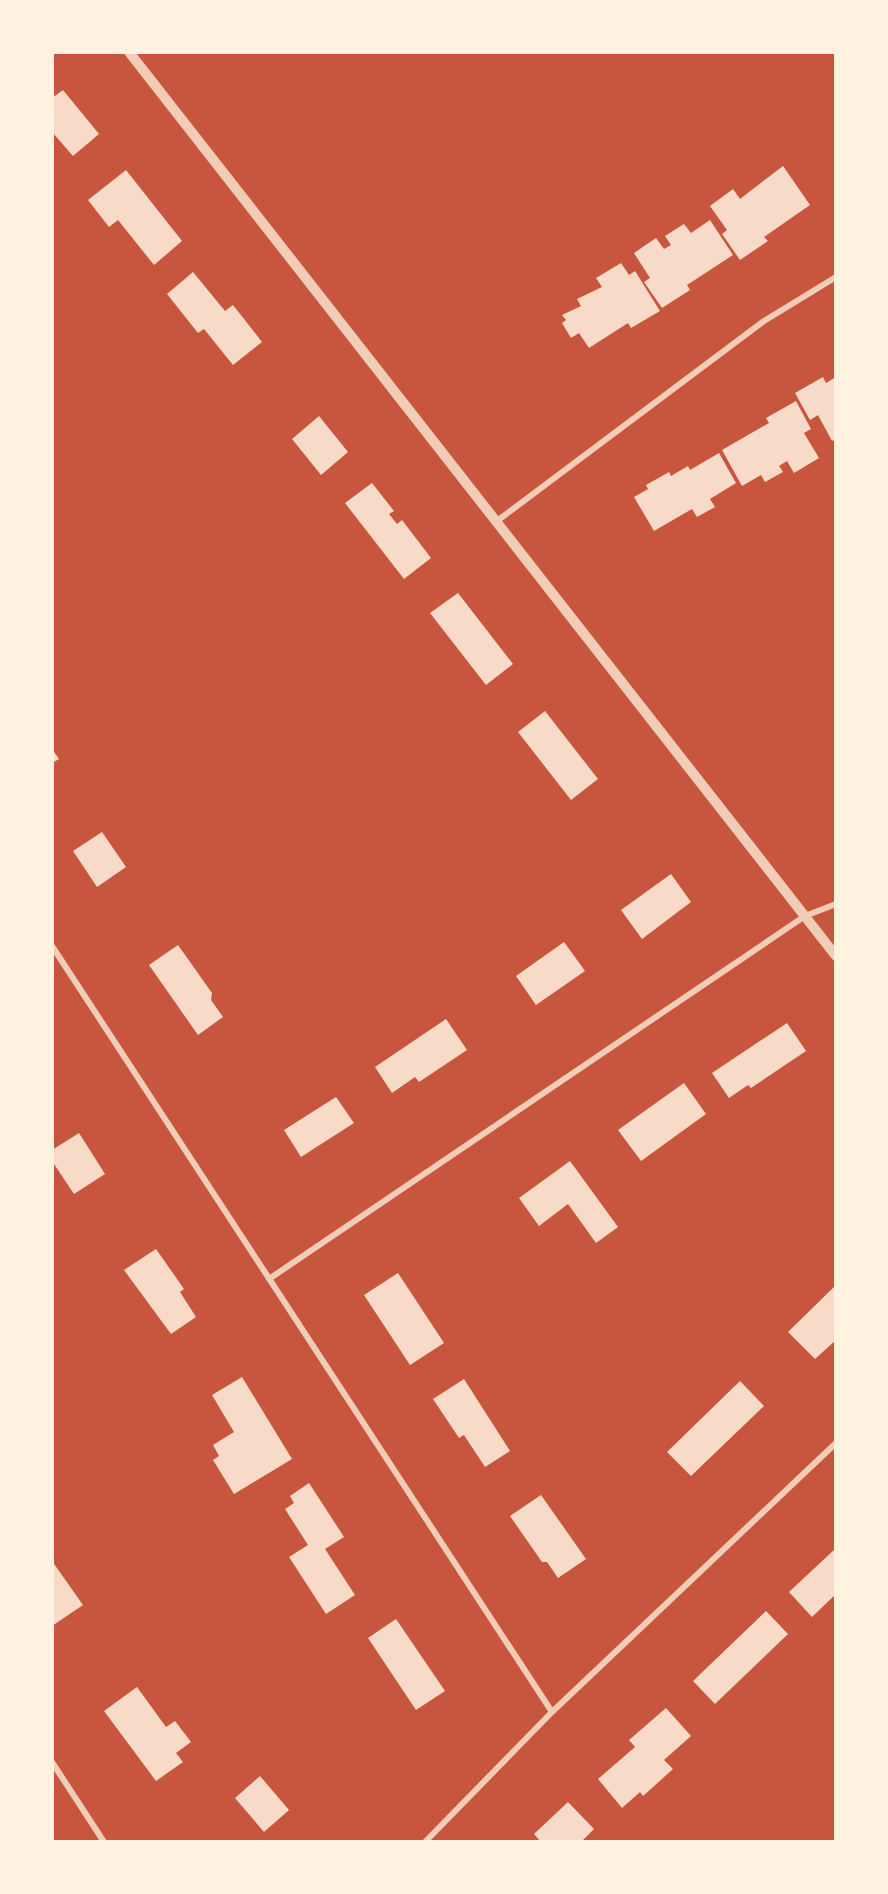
<svg xmlns="http://www.w3.org/2000/svg" width="888" height="1894" font-family="'Work Sans',sans-serif">
<style>
.building{fill:#f7dbc8}
.lines{fill:none;stroke-linecap:round;stroke-linejoin:round}
.minor{stroke:#f1ccb7;stroke-width:6}
.tertiary{stroke:#f1ccb7;stroke-width:10}
</style>
<rect width="100%" height="100%" fill="#c8553d"/>
<!-- building -->
<path class="building" d="M 63,90 L 99,134 L 73,156 L 52,132 L 52,98 Z
M 783,166 L 810,205 L 764,237 L 768,241 L 740,260 L 722,234 L 727,230 L 710,206 L 733,189 L 740,199 Z
M 126,170 L 182,241 L 154,265 L 118,220 L 109,227 L 88,200 Z
M 710,220 L 733,255 L 687,285 L 690,290 L 662,308 L 644,282 L 650,278 L 634,253 L 656,238 L 664,249 L 671,245 L 665,236 L 684,224 L 691,233 Z
M 621,263 L 629,275 L 635,271 L 660,311 L 631,328 L 628,323 L 589,348 L 579,333 L 571,338 L 562,323 L 566,320 L 562,315 L 581,306 L 577,299 L 602,287 L 596,278 Z
M 193,272 L 225,311 L 233,305 L 262,342 L 233,365 L 204,329 L 198,333 L 167,294 Z
M 823,377 L 826,383 L 836,377 L 836,439 L 832,441 L 818,415 L 810,420 L 795,393 Z
M 796,401 L 811,429 L 804,433 L 819,458 L 794,473 L 787,461 L 779,466 L 783,472 L 765,482 L 761,475 L 742,486 L 722,450 L 769,423 L 766,418 Z
M 319,416 L 348,452 L 321,475 L 292,439 Z
M 719,453 L 736,483 L 710,499 L 715,507 L 697,517 L 692,509 L 654,531 L 634,497 L 648,489 L 646,485 L 669,472 L 671,476 L 688,466 L 690,470 Z
M 372,483 L 394,511 L 389,514 L 397,524 L 402,520 L 431,558 L 404,579 L 345,503 Z
M 458,593 L 513,664 L 486,685 L 430,613 Z
M 545,711 L 598,779 L 571,800 L 518,732 Z
M 52,749 L 59,759 L 52,763 Z
M 102,832 L 126,867 L 97,887 L 73,851 Z
M 671,874 L 691,902 L 642,939 L 621,910 Z
M 564,942 L 585,971 L 536,1005 L 516,976 Z
M 178,945 L 212,993 L 211,1000 L 223,1017 L 198,1035 L 149,965 Z
M 446,1019 L 467,1050 L 419,1082 L 415,1077 L 392,1093 L 375,1067 Z
M 787,1023 L 806,1051 L 751,1088 L 748,1085 L 729,1098 L 712,1073 Z
M 684,1083 L 706,1114 L 641,1161 L 618,1130 Z
M 336,1097 L 354,1123 L 301,1157 L 284,1130 Z
M 79,1133 L 105,1174 L 74,1194 L 52,1161 L 52,1150 Z
M 570,1161 L 618,1227 L 596,1243 L 568,1204 L 539,1226 L 519,1198 Z
M 156,1249 L 184,1289 L 180,1292 L 196,1317 L 171,1334 L 124,1270 Z
M 398,1273 L 444,1343 L 410,1365 L 364,1295 Z
M 836,1285 L 836,1340 L 815,1359 L 788,1332 Z
M 242,1377 L 292,1459 L 234,1494 L 213,1460 L 219,1456 L 213,1445 L 234,1432 L 212,1395 Z
M 464,1379 L 510,1451 L 485,1467 L 464,1435 L 459,1438 L 433,1399 Z
M 740,1381 L 764,1406 L 691,1476 L 667,1452 Z
M 309,1483 L 344,1537 L 325,1549 L 355,1595 L 326,1614 L 289,1557 L 308,1545 L 285,1509 L 294,1503 L 290,1496 Z
M 541,1495 L 586,1559 L 558,1578 L 547,1562 L 542,1562 L 510,1516 Z
M 836,1548 L 836,1594 L 812,1617 L 789,1592 Z
M 52,1561 L 83,1605 L 52,1626 Z
M 766,1611 L 788,1634 L 715,1704 L 693,1681 Z
M 396,1619 L 445,1691 L 416,1710 L 368,1638 Z
M 137,1687 L 166,1727 L 175,1721 L 191,1742 L 176,1753 L 183,1762 L 156,1781 L 104,1711 Z
M 666,1708 L 691,1736 L 664,1760 L 673,1769 L 643,1796 L 640,1792 L 622,1808 L 598,1779 L 635,1747 L 629,1740 Z
M 260,1776 L 289,1810 L 264,1832 L 235,1798 Z
M 568,1802 L 594,1829 L 581,1842 L 541,1842 L 534,1834 Z"/>
<g class="lines">
<!-- minor -->
<path class="minor" d="M 497,521 L 764,321 L 836,277
M 52,946 L 552,1712
M 269,1279 L 805,916 L 836,904
M 52,1762 L 104,1842
M 425,1842 L 552,1712 L 836,1443"/>
<!-- tertiary -->
<path class="tertiary" d="M 129,52 L 836,956"/>
</g>
<!-- border -->
<rect width="888" height="1894" fill="none" stroke="#fff3e0" stroke-width="108"/>
</svg>
